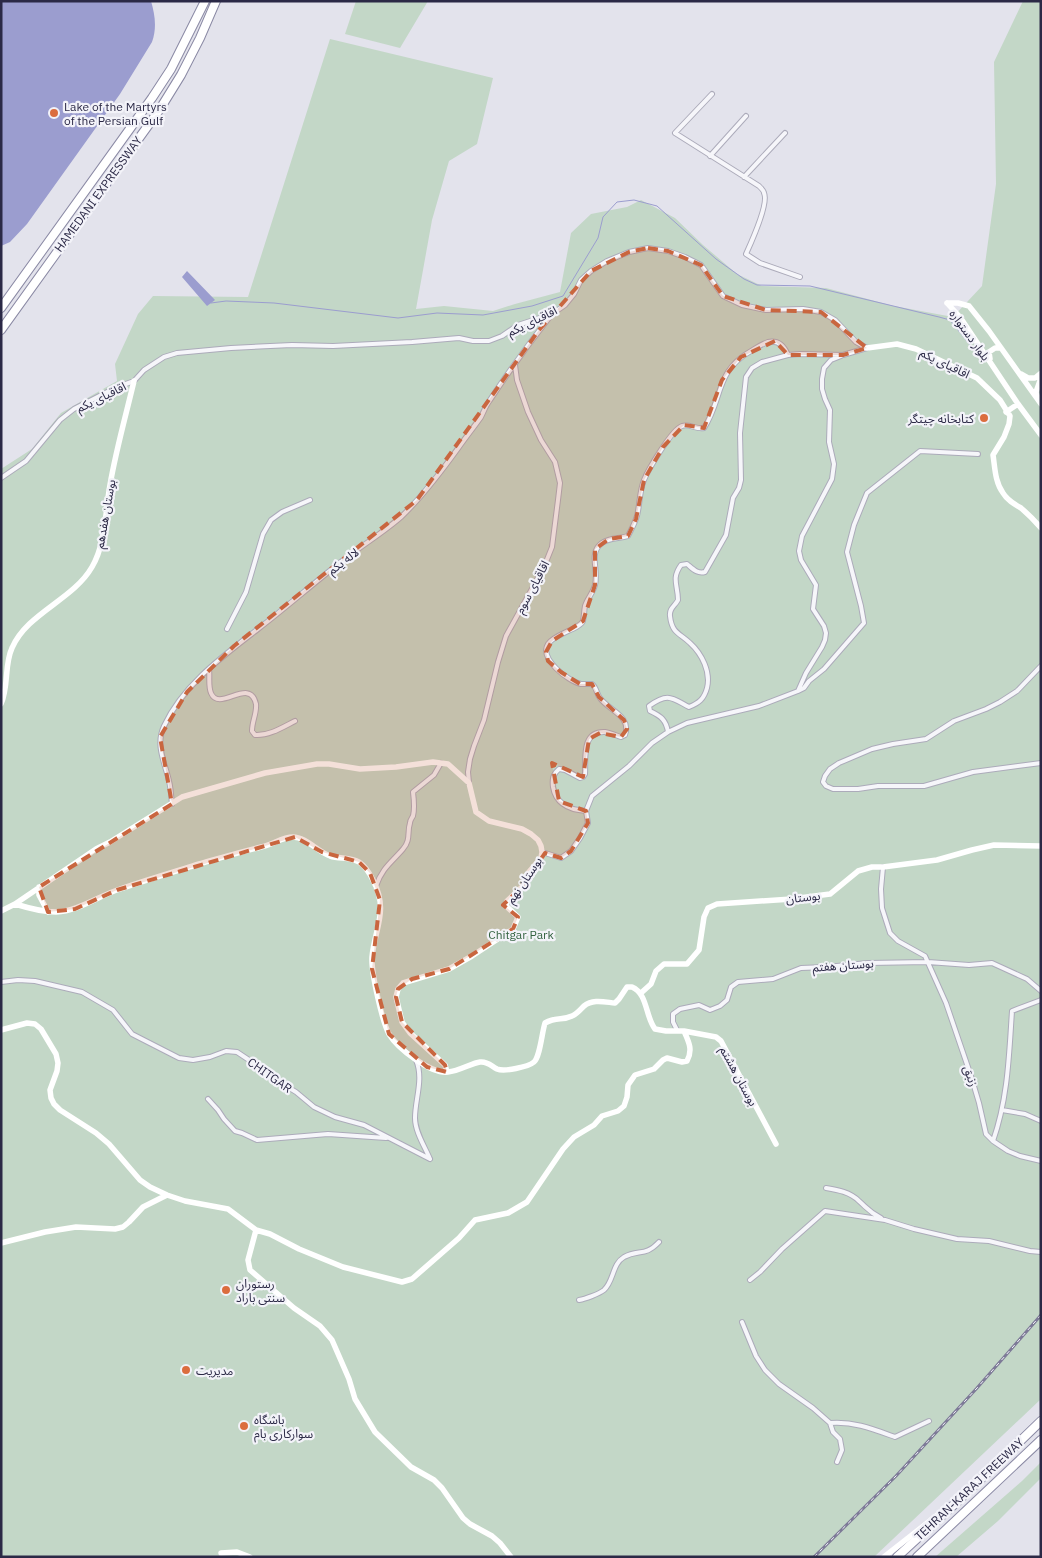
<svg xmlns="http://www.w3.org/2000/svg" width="1042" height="1558" font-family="'IBM Plex Sans','Noto Sans Arabic',sans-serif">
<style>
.green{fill:#c3d7c7}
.water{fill:#9b9dcf}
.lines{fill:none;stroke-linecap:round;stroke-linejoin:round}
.stream{stroke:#9b9dcf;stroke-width:1}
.street-casing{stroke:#acabba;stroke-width:6}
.highway-casing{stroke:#8a89a4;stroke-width:10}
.street{stroke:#f6f6fa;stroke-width:4}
.secondary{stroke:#fff;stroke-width:5.5}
.highway{stroke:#fff;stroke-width:8}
.rail-casing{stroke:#7d7a97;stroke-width:3}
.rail{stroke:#f3f3f9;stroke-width:1;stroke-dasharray:4;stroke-linecap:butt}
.marked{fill:#c9663f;fill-opacity:0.2;stroke:#c9663f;stroke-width:4;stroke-dasharray:10 6;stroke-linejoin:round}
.poi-dot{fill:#db6d3e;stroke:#f3f3f9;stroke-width:2}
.labels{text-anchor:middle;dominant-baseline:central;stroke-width:4.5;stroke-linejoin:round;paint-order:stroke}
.poi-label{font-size:12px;fill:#2b2946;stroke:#f3f3f9;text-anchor:start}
.street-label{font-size:12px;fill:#2b2946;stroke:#f3f3f9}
.park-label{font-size:12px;fill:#346341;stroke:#f3f3f9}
</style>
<rect width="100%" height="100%" fill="#e3e3ec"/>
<!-- green -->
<path class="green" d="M 356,1 L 428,1 L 400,48 L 345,34 Z
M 1023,1 L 1041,1 L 1041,1399 L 874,1557 L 1,1557 L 1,469 L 32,449 L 61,413 L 117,381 L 115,364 L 138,314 L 153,296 L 248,297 L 330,39 L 493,78 L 477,144 L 449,161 L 432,220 L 416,309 L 444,306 L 493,311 L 515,304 L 560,292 L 571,233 L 591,214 L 627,207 L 641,200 L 675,218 L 703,245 L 737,274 L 762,286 L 826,288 L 894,306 L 953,317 L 982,286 L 996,184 L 994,62 Z
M 1041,1462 L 1041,1478 L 998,1521 L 956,1557 L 935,1557 L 1022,1481 Z"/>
<!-- water -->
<path class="water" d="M 1,1 L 151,1 C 155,15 157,28 152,42 L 120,94 L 27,224 L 10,242 L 1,246 Z
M 187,271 L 215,300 L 207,306 L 182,277 Z"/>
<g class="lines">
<!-- stream -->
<path class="stream" d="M 211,303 L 226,301 L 274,303 L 398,318 L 437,313 L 483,315 L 532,306 L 563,296 L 598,238 L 603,217 L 617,202 L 634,200 L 657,206 L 716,259 L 744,279 L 757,285 L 810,286 L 939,317 L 950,320 L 970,345"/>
<!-- street casing -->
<g class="street-casing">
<path id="street" d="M 712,94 L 675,133 L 759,186 C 761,188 764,191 764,193 C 769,203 751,243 746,254 L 760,263 L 800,277
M 710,156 L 746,116
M 744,177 L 785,133
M 1,478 L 26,461 L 60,420 L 74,409 L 115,388 L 134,381 L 144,370 L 164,357 L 177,353 L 231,348 L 292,345 L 333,346 L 412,342 L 459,338 L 473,341 L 489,341 L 502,336 L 518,325 L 552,314 L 565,305 L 574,294 L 581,280 L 591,271 L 607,261 L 629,252 L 648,248 L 668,251 L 685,257 L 701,265 L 723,296 L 742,305 L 766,310 L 803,309 L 821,312 L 835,320 L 856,342 L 867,348
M 227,629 L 246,592 L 263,534 L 271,520 L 282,512 L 310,500
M 1041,666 L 1017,691 L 1000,702 L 986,709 L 954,721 L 926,739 L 893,744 L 872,749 L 839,763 L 830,769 L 825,776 L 823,782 L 826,786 L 833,789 L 858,789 L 878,786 L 924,786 L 973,772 L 1041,763
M 209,669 C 210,676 208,686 211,693 C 219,713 250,676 256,704 C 257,713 252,721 252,731 L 255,735 C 269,736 283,727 295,721
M 798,691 L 804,688 L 809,681 L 824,669 L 864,623 L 861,606 L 847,552 L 854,525 L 867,493 L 920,451 L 978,454
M 668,732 C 666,720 661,716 650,711 L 649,706 C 668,692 672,698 689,707 C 699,703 704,699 707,688 C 711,672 702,654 690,643 C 680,633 672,634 670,616 C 669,608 675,606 678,600 C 678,585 671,579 681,565 L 687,564 C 693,569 697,574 705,572 L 726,535 L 733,498 L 739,488 L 741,480 L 740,433 L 746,377 L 752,368 L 762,362 L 788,355
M 469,783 L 468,772 L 470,759 L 474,746 L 484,720 L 498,662 L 506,636 L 544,567 L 552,547 L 558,500 L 560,483 L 555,462 L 541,440 L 528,412 L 517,380 L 515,365
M 172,804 C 171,796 171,789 169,781 C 165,763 155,745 164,726 C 183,685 223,656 258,629 C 288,606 316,581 346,558 C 364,544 384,532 401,517 C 423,496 441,472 459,447 C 466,437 474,427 481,417 C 484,411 486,405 490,400 C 509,371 530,342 552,314
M 586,811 L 592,796 L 629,766 L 652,743 L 668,732 L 687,723 L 759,706 L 798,691 L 806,673 L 822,647 L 825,640 L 826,633 L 824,626 L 813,609 L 816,585 L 801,560 L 799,551 L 802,536 L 832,479 L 834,464 L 829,442 L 830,410 L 825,399 L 822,389 L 822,379 L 824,368 L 831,360 L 841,356
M 542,852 L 561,858 L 571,851 L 580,838 L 588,823 L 586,811 C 571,810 556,805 553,787 C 552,779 553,774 559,769 L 565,770 L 580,778 L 583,777 L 585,774 C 586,758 581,731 605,732 C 610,733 615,735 621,737 L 625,735 C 632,716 608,710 600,698 C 596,693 597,688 592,684 C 589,684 584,684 581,684 C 568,681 539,659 548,644 C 554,634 580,629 583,621 C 584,617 584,611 585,606 C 587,599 593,593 595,585 C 599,570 588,553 602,543 C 611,537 619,539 628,536 C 632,528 637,520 638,511 C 640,500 640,490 644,480 C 648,470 672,429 682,426 C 689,423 696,430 704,428 C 723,399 715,371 751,351 C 756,348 762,344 768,342 C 779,340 784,346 788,355 L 800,354 L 843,355 L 867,348
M 883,867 L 881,889 L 882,908 L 890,933 L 898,941 L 925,956 L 946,1003 L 971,1076 L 979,1103 L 986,1134 L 993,1141 L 1008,1151 L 1020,1156 L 1041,1161
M 376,886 C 382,868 392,862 403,849 C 411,840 407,832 410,823 C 410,820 412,818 413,816 C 415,808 414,800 413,792 L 434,775 L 441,763
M 1,982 L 18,980 L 35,981 L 82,992 L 113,1010 L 132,1034 L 179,1058 L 193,1060 L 210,1057 L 226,1051 L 237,1052 L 249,1060 L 259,1070 L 296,1092 L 314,1107 L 335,1117 L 364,1125 L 430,1159
M 677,1030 L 673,1022 L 673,1014 L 680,1009 L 699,1005 L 710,1010 L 720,1006 L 727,1000 L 731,987 L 738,982 L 773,979 L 801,968 L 826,967 L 868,963 L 928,962 L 969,965 L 992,963 L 1027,979 L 1041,991
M 416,1060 C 424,1079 415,1099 415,1118 C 415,1132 425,1147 430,1159
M 208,1099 L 218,1110 L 224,1119 L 235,1131 L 242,1133 L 257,1140 L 328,1134 L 386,1138
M 1002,1110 L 1025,1114 L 1041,1121
M 993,1141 C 1008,1098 1009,1055 1012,1011 L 1041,1000
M 826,1188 C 838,1190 850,1192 859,1201 C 868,1209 869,1212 881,1218
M 750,1280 L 760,1272 L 782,1249 L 825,1211 L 885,1220 L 914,1229 L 957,1239 L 989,1241 L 1030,1251 L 1041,1252
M 579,1300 C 585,1299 599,1294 604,1290 C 614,1281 612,1264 624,1257 C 639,1249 645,1257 659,1242
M 742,1322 L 756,1356 L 765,1370 L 779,1384 L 813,1408 L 830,1423 L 833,1432 L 840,1439 L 842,1450 L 837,1462
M 830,1423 C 853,1421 873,1429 895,1437 L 929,1421"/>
</g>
<!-- highway casing -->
<g class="highway-casing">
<path id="highway" d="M 1,308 L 152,98 L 171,69 L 205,1
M 1,330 L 160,109 L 181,75 L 200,38 L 216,1
M 897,1557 L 959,1500 L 1041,1421
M 917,1557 L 1041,1440"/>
</g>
<!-- street -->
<use href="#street" class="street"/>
<!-- secondary -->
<path class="secondary" d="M 947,303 L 960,317 L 1018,404 L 1041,435
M 947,303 L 958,303 L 969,306 L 989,331 L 1041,404
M 867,348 L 897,344 L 916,349 L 977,378 L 1000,400 L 1010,416 L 1009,424 L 1004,437 L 993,455 C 995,468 995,482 1003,493 C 1007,500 1014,504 1021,508 C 1028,514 1035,521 1041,528
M 990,359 L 989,352 L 995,348 L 1001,348
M 1021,374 L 1028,378 L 1035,378 L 1041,373
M 1038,398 L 1036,392 L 1041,378
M 1006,412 L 1018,404
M 1,704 C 9,686 4,665 12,648 C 27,613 73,600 92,567 C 106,543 105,512 110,485 C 116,450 126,415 134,381
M 39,887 L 39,895 L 48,912
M 1,911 L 15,904
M 641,993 L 651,984 L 656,971 L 664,964 L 687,964 L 699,950 L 704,917 L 708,908 L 717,904 L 792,899 L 830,894 L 858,871 L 872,867 L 883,867 L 937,860 L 972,850 L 994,845 L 1041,846
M 1,1030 L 27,1023 L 35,1024 L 41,1029 L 56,1054 L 58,1063 L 57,1071 L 50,1090 L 51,1098 L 54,1104 L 60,1110 L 96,1133 L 109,1144 L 140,1180 L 150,1187 L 167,1195 L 185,1201 L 228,1209 L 256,1230 L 270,1234 L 299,1249 L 343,1267 L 402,1282 L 412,1279 L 459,1238 L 475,1220 L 508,1213 L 527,1202 L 563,1149 L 574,1137 L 594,1125 L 602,1116 L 618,1111 L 624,1106 L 627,1097 L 628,1085 L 635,1075 L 654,1069 L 663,1060 L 667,1058 L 682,1062 L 687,1061 C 693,1050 689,1042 684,1031 L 666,1031 L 655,1029 C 645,1016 648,994 632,987 L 627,987 L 619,999 L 615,1003 C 604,1002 593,999 584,1006 C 580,1010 577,1014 572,1016 C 562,1021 557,1016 545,1023 C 542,1032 540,1057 534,1062 C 528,1067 504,1072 497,1069 C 491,1066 488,1061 480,1062 C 472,1063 459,1071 448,1072 C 431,1074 398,1049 389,1034 C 382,1021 371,972 372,957 C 375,927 389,911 373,880 C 370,874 365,866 359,862 C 351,857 340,859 330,856 C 318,852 306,837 293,837 C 282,837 272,845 261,847 C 240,852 220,858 199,864 C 173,872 146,880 120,889 C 98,896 79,911 56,912 C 42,912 28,908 15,904 L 96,849 L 110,842 L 182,797 L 265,773 L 317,764 L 329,764 L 360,769 L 396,767 L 433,762 L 448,764 L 469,783 L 476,812 L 489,821 L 522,829 L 531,834 L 538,840 L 541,846 L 542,852 L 541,858 L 528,873 L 523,886 L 507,901 L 506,906 L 518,917 L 513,929 L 472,956 L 449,969 L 403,983 L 398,989 L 396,997 L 402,1022 L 410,1033 L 445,1065 L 447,1072
M 684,1031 L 716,1037 L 721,1041 L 776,1144
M 256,1230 L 248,1260 L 250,1270 L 294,1308 L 320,1326 L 332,1340 L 349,1379 L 355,1399 L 375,1432 L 411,1467 L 434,1480 L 442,1488 L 463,1518 L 470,1524 L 492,1536 L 500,1543 L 511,1557
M 1,1243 L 45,1232 L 76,1227 L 115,1229 L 123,1227 L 129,1222 L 143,1207 L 167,1195
M 221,1553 L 237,1552 L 250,1557
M 884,1557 L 945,1509"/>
<!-- highway -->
<use href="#highway" class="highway"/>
<!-- rail casing -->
<g class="rail-casing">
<path id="rail" d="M 814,1557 L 896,1476 L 977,1388 L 1041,1315"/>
</g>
<!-- rail -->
<use href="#rail" class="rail"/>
</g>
<!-- marked area -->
<path class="marked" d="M 648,248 L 668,251 L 701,265 L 723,296 L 766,310 L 821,312 L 867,348 L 843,355 L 788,355 L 775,341 L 741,357 L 722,380 L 704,428 L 684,425 L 663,447 L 644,480 L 636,519 L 628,536 L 609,539 L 595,549 L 595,585 L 583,621 L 552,641 L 546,652 L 548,661 L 561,672 L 580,684 L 592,684 L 599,697 L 624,720 L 627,729 L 621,737 L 600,733 L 589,739 L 583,777 L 552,763 L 559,801 L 586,811 L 588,823 L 571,851 L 561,858 L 545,853 L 523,886 L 503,905 L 518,917 L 513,929 L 449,969 L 412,979 L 398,989 L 396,997 L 402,1022 L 445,1065 L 447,1072 L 427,1067 L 389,1034 L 372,969 L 380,900 L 370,873 L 359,862 L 322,852 L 295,837 L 117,890 L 75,909 L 48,912 L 39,887 L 172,804 L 160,737 L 187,692 L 234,646 L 417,500 L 539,330 L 591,271 L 629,252 Z"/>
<!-- markers -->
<g class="poi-dot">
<circle cx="54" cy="113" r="5"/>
<circle cx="984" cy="418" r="5"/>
<circle cx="226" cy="1290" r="5"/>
<circle cx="186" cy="1370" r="5"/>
<circle cx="244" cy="1426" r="5"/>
</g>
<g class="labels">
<!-- poi labels -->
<g class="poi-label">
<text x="64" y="106">Lake of the Martyrs<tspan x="64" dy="14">of the Persian Gulf</tspan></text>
<text x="974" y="418" text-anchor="end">کتابخانه چیتگر</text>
<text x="236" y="1283">رستوران<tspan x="236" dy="14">سنتی باراد</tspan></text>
<text x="196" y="1370">مدیریت</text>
<text x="254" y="1419">باشگاه<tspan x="254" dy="14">سوارکاری بام</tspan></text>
</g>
<!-- street labels -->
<g class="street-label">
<text transform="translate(98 194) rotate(-54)">HAMEDANI EXPRESSWAY</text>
<text transform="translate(532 321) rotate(-26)">اقاقیای یکم</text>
<text transform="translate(970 335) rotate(54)">بلوار دستواره</text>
<text transform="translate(945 363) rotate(26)">اقاقیای یکم</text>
<text transform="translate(101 397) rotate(-26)">اقاقیای یکم</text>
<text transform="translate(105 514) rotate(-80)">بوستان هفدهم</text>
<text transform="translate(343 561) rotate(-37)">لاله یکم</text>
<text transform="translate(532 587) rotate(-62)">اقاقیای سوم</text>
<text transform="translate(524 880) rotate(-56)">بوستان نهم</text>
<text transform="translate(803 897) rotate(-6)">بوستان</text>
<text transform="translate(843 965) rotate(-4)">بوستان هفتم</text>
<text transform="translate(270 1075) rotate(35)">CHITGAR</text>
<text transform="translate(739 1076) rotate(62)">بوستان هشتم</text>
<text transform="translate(971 1076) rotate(72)">زنبق</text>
<text transform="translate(969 1489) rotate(-43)">TEHRAN-KARAJ FREEWAY</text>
</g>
<!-- park labels -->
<g class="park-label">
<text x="521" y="934">Chitgar Park</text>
</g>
</g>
<!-- border -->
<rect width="1042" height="1558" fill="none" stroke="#2b2946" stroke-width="5"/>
</svg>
